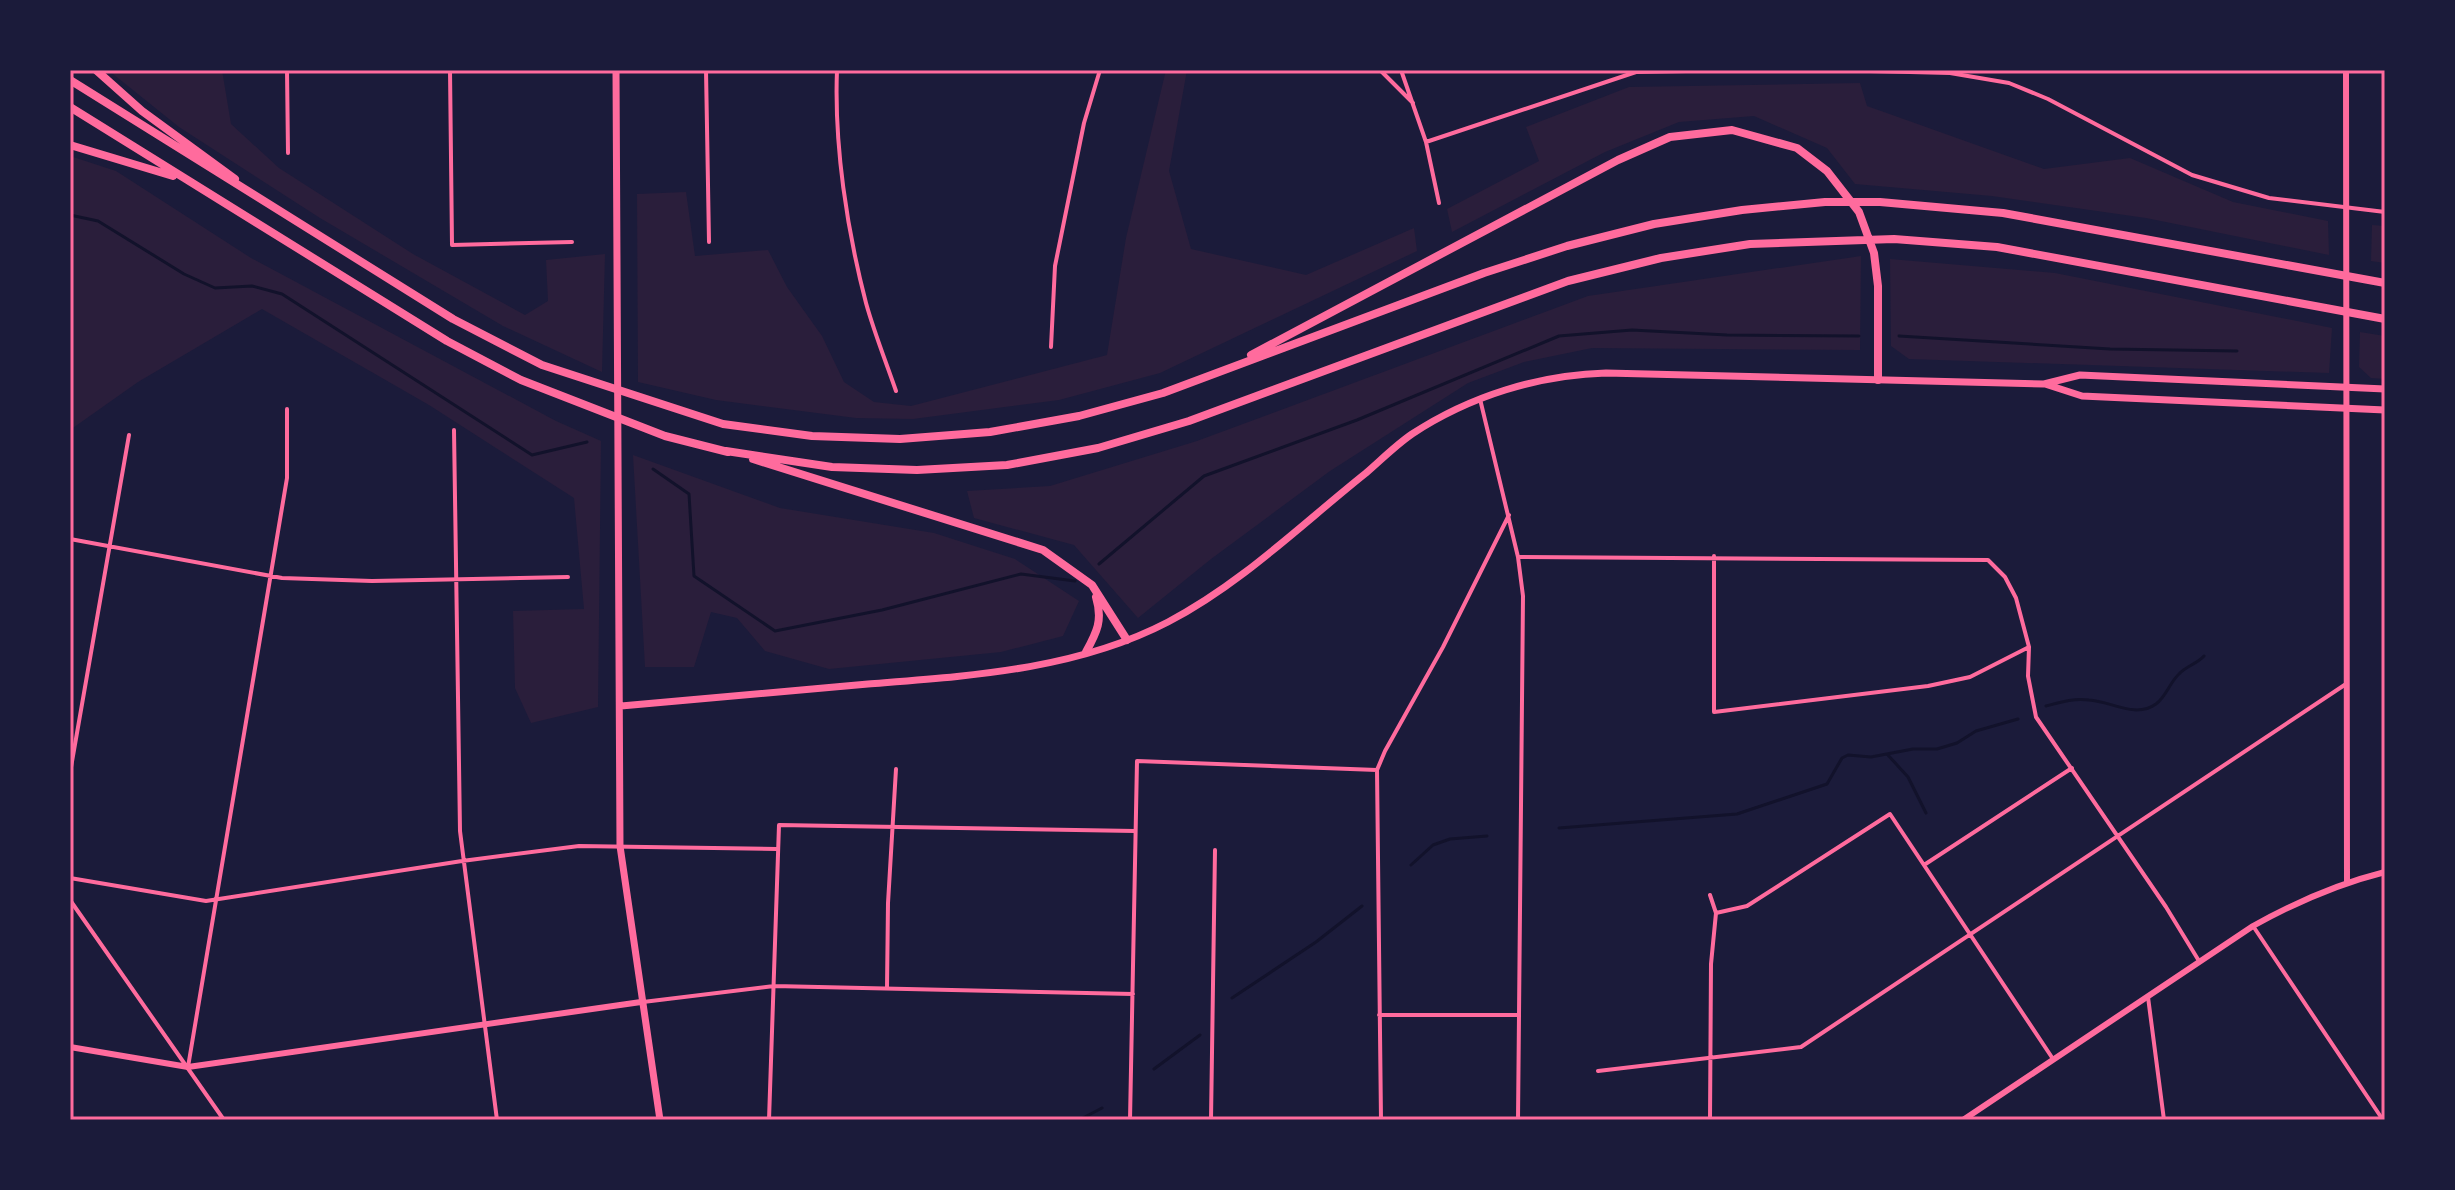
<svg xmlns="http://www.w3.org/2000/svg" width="2455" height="1190" font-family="Figtree,sans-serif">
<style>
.green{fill:#2a1e3b}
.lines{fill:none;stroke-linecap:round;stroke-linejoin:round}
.stream{stroke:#12122b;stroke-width:3}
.minor{stroke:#ff6b9d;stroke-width:4}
.tertiary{stroke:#ff6b9d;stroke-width:6}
.secondary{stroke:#ff6b9d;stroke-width:6}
.primary{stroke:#ff6b9d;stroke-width:7}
.motorway{stroke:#ff6b9d;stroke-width:8}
.neatline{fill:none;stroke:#ff6b9d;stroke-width:3}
</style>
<rect width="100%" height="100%" fill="#1b1b3a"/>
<!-- green -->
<path class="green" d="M 108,70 L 222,70 L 231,124 L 279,168 L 413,254 L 525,315 L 548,301 L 546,260 L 605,254 L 602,372 L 503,326 L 320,218 L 179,127 Z
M 1166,70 L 1187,70 L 1169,171 L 1191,249 L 1306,275 L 1414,228 L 1417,251 L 1160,373 L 1059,400 L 913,419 L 856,418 L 716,400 L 638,382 L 637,194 L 686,192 L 695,256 L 768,250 L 787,287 L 822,336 L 844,382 L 874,402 L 911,406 L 1107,355 L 1126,238 Z
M 1860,83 L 1867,106 L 2044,169 L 2130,158 L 2233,202 L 2328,221 L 2329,255 L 2146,218 L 1992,196 L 1855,184 L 1827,148 L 1754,116 L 1679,122 L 1605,152 L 1452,232 L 1447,209 L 1539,161 L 1526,127 L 1629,87 Z
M 70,156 L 116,171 L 251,258 L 556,421 L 601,441 L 598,707 L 531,723 L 515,688 L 513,611 L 584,609 L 574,498 L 429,405 L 262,309 L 138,382 L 70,430 Z
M 2372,225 L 2385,226 L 2385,263 L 2371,261 Z
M 1861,256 L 1860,350 L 1592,348 L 1524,362 L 1468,383 L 1330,471 L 1211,559 L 1138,618 L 1074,545 L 974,518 L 967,491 L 1050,486 L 1197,441 L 1588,296 Z
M 1890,259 L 2055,273 L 2332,328 L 2329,373 L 1909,359 L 1891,346 Z
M 2360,332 L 2385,336 L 2385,379 L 2371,378 L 2359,367 Z
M 633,455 L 780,508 L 934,533 L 1015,559 L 1079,601 L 1063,636 L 1001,652 L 829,669 L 765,651 L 737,618 L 711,612 L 694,667 L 645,667 Z"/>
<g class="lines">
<!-- stream -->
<path class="stream" d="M 70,215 L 98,221 L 184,274 L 215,288 L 252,286 L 282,294 L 532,455 L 587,442
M 1899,336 L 2110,349 L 2237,351
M 653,469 L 689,494 L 694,576 L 775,631 L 882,610 L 1021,574 L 1075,581
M 1099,564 L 1204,476 L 1357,420 L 1559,336 L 1632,330 L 1727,335 L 1859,336
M 2046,706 C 2061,702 2074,698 2089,700 C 2111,701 2135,719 2156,704 C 2166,697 2170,682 2179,674 C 2186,666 2197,664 2204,656
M 1887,754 L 1908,777 L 1926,813
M 1559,828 L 1737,814 L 1827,784 L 1842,758 L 1848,755 L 1871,757 L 1913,749 L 1937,749 L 1957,743 L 1976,731 L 2018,719
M 1411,865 L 1433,845 L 1450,839 L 1487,836
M 1232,998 L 1316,942 L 1362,906
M 1154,1069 L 1200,1035
M 1079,1120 L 1102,1108"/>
<!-- minor -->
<path class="minor" d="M 287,70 L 288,153
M 450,70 L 452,245 L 572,242
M 706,70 L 709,242
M 837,70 C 834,145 847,230 866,303 C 874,332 886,362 896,391
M 1380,70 L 1413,103
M 1401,70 L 1426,142 L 1439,203
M 1829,70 L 1950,73 L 2009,83 L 2048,99 L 2192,175 L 2269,198 L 2385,212
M 1426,142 L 1636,72 L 1736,70
M 1051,347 L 1055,266 L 1084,123 L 1100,70
M 1480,399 L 1518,557 L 1523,596 L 1518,1120
M 454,430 L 460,831 L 497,1120
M 70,539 L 282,578 L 372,581 L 568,577
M 1714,556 L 1714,712 L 1928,686 L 1970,677 L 2029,647
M 1518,557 L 1988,560 L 2005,577 L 2016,598 L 2029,647 L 2028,676 L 2036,717 L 2166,907 L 2199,961
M 70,773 L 129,435
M 1924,865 L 2072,768
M 70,878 L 206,901 L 462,861 L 579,846 L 777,849
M 1710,895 L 1716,913 L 1711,964 L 1710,1120
M 70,900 L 224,1120
M 1716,913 L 1747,906 L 1890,814 L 2053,1059
M 2253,926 L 2383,1120
M 887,988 L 888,903 L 896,769
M 2148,997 L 2164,1120
M 643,1002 L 774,986 L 1133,994
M 1379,1015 L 1519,1015
M 188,1067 L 287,478 L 287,409
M 1598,1071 L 1801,1047 L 2346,684
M 769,1120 L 779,825 L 1135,831
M 1130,1120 L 1137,761 L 1377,770
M 1211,1120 L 1215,850
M 1381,1120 L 1377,770 L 1385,751 L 1443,647 L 1509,515"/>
<!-- tertiary -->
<path class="tertiary" d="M 2346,70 L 2347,882
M 1963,1120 L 2253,926 C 2296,902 2337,884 2385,872"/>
<!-- secondary -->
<path class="secondary" d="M 70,1047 L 188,1067 L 641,1002"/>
<!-- primary -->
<path class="primary" d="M 616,70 L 620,846 L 660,1120
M 2045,384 L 2082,396 L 2385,410
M 621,706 C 703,699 785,692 868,684 C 969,676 1076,670 1168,622 C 1241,584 1302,524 1366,473 C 1381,460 1396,445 1412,434 C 1470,396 1538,375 1606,373 L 2044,384 L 2080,375 L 2385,389"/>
<!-- motorway -->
<path class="motorway" d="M 96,70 L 142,111 L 235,179
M 70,80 L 453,319 L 542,365 L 723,424 L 812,436 L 900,439 L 990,432 L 1079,416 L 1163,393 L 1484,273 L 1567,246 L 1654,224 L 1742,210 L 1825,202 L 1880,202 L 2003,213 L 2385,283
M 70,107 L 447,341 L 521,380 L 665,436 L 728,452
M 70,145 L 173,176
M 1251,355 L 1618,160 L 1670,137 L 1732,130 L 1797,148 L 1827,171 L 1859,212 L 1874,253 L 1878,286 L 1878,380
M 726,451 L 832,467 L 917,470 L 1007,465 L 1098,448 L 1189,421 L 1568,281 L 1661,258 L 1750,244 L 1894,239 L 1997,247 L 2385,319
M 753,459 L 1043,550 L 1092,585 L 1127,640
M 1086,652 C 1097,632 1103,620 1096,597"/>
</g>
<!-- border -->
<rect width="2455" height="1190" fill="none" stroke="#1b1b3a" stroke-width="144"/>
<rect x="72" y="72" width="2311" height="1046" class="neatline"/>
</svg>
